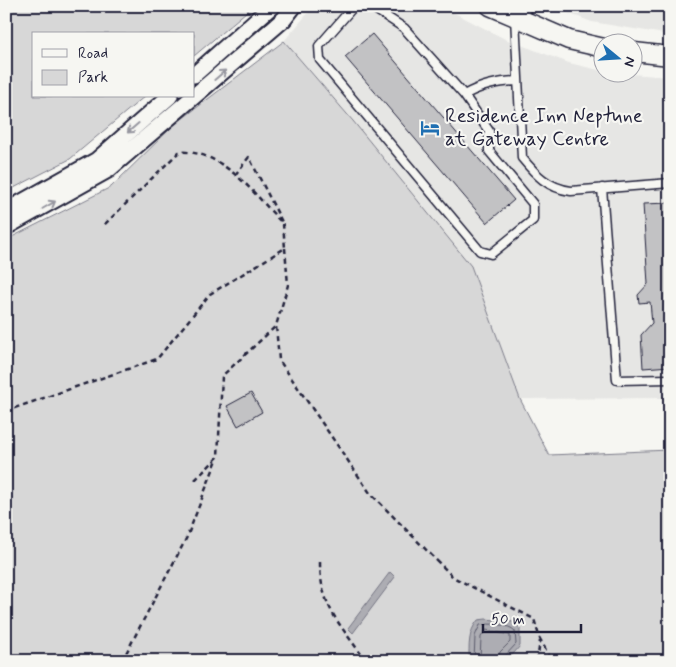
<svg xmlns="http://www.w3.org/2000/svg" width="676" height="667" font-family="Mynerve,sans-serif">
<style>
.built{fill:#e6e6e4}
.green{fill:#d7d7d7;stroke:#7c7c89}
.water{fill:#adadb3;stroke:#757583}
.lines{fill:none;stroke-linecap:round;stroke-linejoin:round}
.shore{stroke:#5a5a6b;stroke-width:1}
.building{fill:#c2c2c4;stroke:#22223b}
.service-casing{stroke:#22223b;stroke-width:11}
.minor-casing{stroke:#22223b;stroke-width:19}
.tertiary-casing{stroke:#22223b;stroke-width:21}
.path{stroke:#22223b;stroke-width:2.5;stroke-dasharray:5 4;stroke-linecap:butt}
.service{stroke:#f6f6f2;stroke-width:8}
.minor{stroke:#f6f6f2;stroke-width:15}
.tertiary{stroke:#f6f6f2;stroke-width:18}
.oneway{stroke:#9797a0}
.labels{text-anchor:middle;dominant-baseline:central;stroke-width:4.5;stroke-linejoin:round;paint-order:stroke}
.poi-label{font-size:20px;fill:#22223b;stroke:#f6f6f2;text-anchor:start}
</style>
<rect width="100%" height="100%" fill="#f6f6f2"/>
<filter id="ink" filterUnits="userSpaceOnUse"><feTurbulence type="fractalNoise" baseFrequency=".02" numOctaves="2"/><feDisplacementMap in="SourceGraphic" scale="10" xChannelSelector="R" yChannelSelector="G"/><feConvolveMatrix kernelMatrix="1 2 1 2 8 2 1 2 1" color-interpolation-filters="sRGB"/></filter>
<g filter="url(#ink)">
<!-- built -->
<path class="built" d="M 314,6 L 441,6 L 505,39 L 569,63 L 603,71 L 604,72 L 670,77 L 670,398 L 520,399 L 471,266 L 353,121 L 284,41 Z
M 549,6 L 670,6 L 670,35 L 592,22 Z"/>
<!-- green -->
<path class="green" d="M 6,6 L 253,6 L 194,56 L 194,34 L 34,34 L 34,96 L 145,96 L 70,159 L 6,192 Z
M 284,41 L 353,121 L 471,266 L 520,399 L 549,455 L 670,450 L 670,661 L 6,661 L 6,240 L 111,187 L 174,125 Z"/>
<!-- water -->
<path class="water" d="M 390,572 L 395,577 L 353,633 L 348,628 Z
M 486,619 L 514,622 L 520,628 L 520,646 L 507,661 L 469,661 C 469,645 468,632 478,620 Z"/>
<g class="lines">
<!-- shore -->
<path class="shore" d="M 474,661 L 475,636 L 480,625 C 489,623 509,624 515,631 L 516,644 L 505,656 L 504,661
M 480,661 L 481,637 L 486,630 L 510,635 L 510,642 L 500,652 L 498,661"/>
</g>
<!-- building -->
<path class="building" d="M 372,34 L 514,200 L 487,223 L 345,57 Z
M 670,203 L 670,366 L 643,368 L 641,335 L 652,323 L 650,302 L 639,303 L 638,295 L 648,284 L 643,204 Z
M 251,393 L 262,412 L 238,426 L 227,406 Z"/>
<g class="lines">
<!-- service casing -->
<g class="service-casing">
<path id="service" d="M 354,6 L 319,46 L 320,60 L 480,251 L 491,254 L 533,220 L 533,204 L 489,151 L 489,131 L 464,95 L 404,28 L 370,6
M 515,17 L 522,158 C 536,175 548,188 571,191 L 670,183
M 464,95 C 482,85 497,82 518,81
M 602,188 L 617,380 L 670,379"/>
</g>
<!-- minor casing -->
<g class="minor-casing">
<path id="minor" d="M 515,17 L 524,6
M 194,75 L 272,6
M 6,211 L 97,160 L 170,96
M 6,227 L 108,170 L 284,19 L 294,6"/>
</g>
<!-- tertiary casing -->
<g class="tertiary-casing">
<path id="tertiary" d="M 490,6 L 569,40 L 604,48
M 634,52 L 670,56"/>
</g>
<!-- path -->
<path class="path" d="M 235,175 L 249,157 L 282,222
M 285,248 L 288,285 L 276,326 L 279,360 L 370,493 L 453,577 L 534,619 L 540,639 L 552,661
M 6,411 L 157,359 L 210,294 L 285,248 L 283,224 C 256,196 223,149 179,152 L 103,226
M 195,480 L 218,457 L 222,376 L 276,326
M 320,562 C 320,604 338,622 361,654 L 362,661
M 122,661 L 187,537 L 218,457
M 537,661 L 540,641"/>
<!-- service -->
<use href="#service" class="service"/>
<!-- minor -->
<use href="#minor" class="minor"/>
<!-- tertiary -->
<use href="#tertiary" class="tertiary"/>
</g>
<!-- one-way arrows -->
<defs><path id="oneway-shaft" d="M-6 0H5M1.5-3L5.5 0L1.5 3" fill="none" stroke-width="1.6" stroke-linecap="round" stroke-linejoin="round" transform="scale(1.25)"/></defs>
<g class="oneway">
<use href="#oneway-shaft" transform="translate(220 75) rotate(-41)"/>
<use href="#oneway-shaft" transform="translate(133 128) rotate(139)"/>
<use href="#oneway-shaft" transform="translate(49 205) rotate(-30)"/>
</g>
</g>
<!-- icons -->
<defs>
<g id="hotel-bare" transform="scale(1.5)"><path d="M-6-4.5h1.5V1H6V5H4.5V3h-9V5H-6ZM-4 0a1.8 1.8 0 1 1 3.6 0ZM.5 0V-2.5h3Q6-2.5 6 0Z" fill="#1f6fb2" stroke="#f6f6f2" stroke-width="2.5" paint-order="stroke"/></g>
</defs>
<g fill-rule="evenodd">
<use href="#hotel-bare" x="430" y="128"/>
</g>
<g class="labels">
<!-- poi labels -->
<g class="poi-label">
<text x="445" y="116">Residence Inn Neptune<tspan x="445" dy="23">at Gateway Centre</tspan></text>
</g>
</g>
<!-- margin -->
<rect width="676" height="667" fill="none" stroke="#f6f6f2" stroke-width="25"/>
<rect x="12" y="12" width="651" height="642" fill="none" stroke="#22223b" stroke-width="2" filter="url(#ink)"/>
<!-- legend -->
<rect x="32" y="32" width="162" height="65" fill="#f6f6f2" stroke="#a1a1a9"/>
<rect x="42" y="49" width="25" height="8" fill="#f6f6f2" stroke="#a1a1a9"/>
<text x="78" y="58" font-size="15" fill="#22223b">Road</text>
<rect x="42" y="70" width="25" height="15" fill="#d7d7d7" stroke="#a1a1a9"/>
<text x="78" y="82" font-size="15" fill="#22223b">Park</text>
<!-- north arrow -->
<g transform="translate(618 58) rotate(108)"><circle r="24" fill="#f6f6f2" stroke="#a1a1a9"/>
<path d="M0-4L9 19L0 12L-9 19Z" fill="#1f6fb2"/>
<text y="-8" font-size="14" font-weight="bold" text-anchor="middle" fill="#22223b">N</text>
</g>
<!-- scale -->
<path d="M483 624v8h98v-8" fill="none" stroke="#22223b" stroke-width="2.5"/>
<text x="491" y="624" font-size="15" fill="#22223b" stroke="#f6f6f2" stroke-width="4" paint-order="stroke">50 m</text>
</svg>
